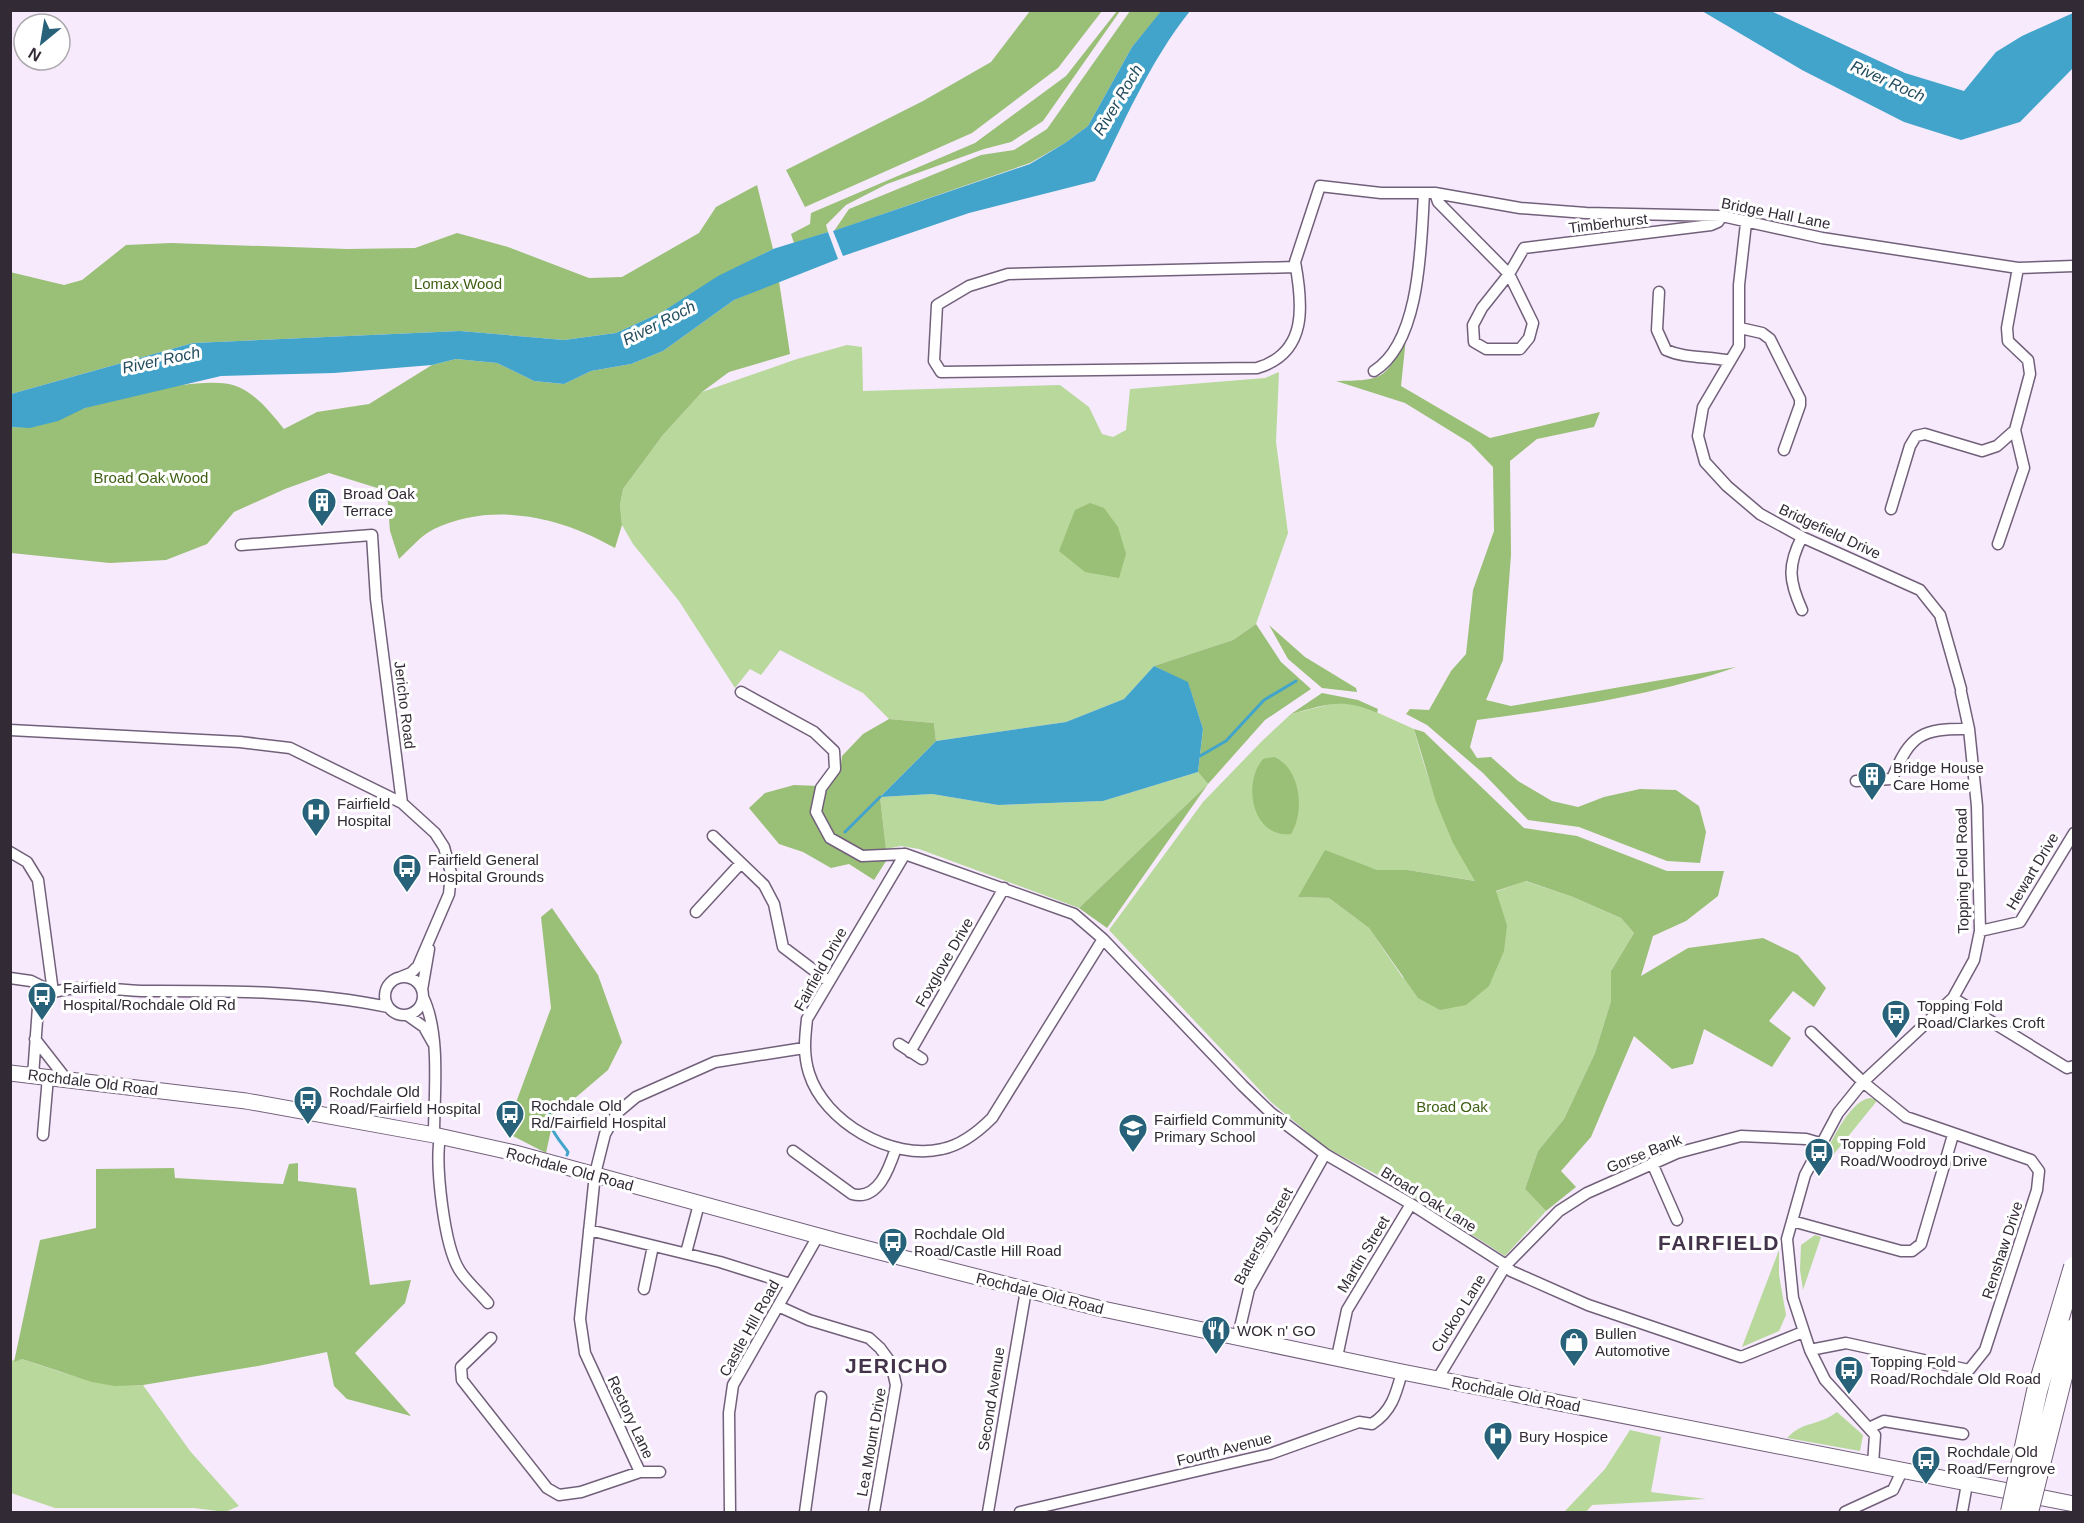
<svg xmlns="http://www.w3.org/2000/svg" width="2084" height="1523" font-family="Helvetica,sans-serif">
<style>
.green{fill:#b8d89c}
.forest{fill:#9abf76}
.water{fill:#42a4ca}
.lines{fill:none;stroke-linecap:round;stroke-linejoin:round}
.stream{stroke:#42a4ca;stroke-width:3}
.minor-casing{stroke:#72607b;stroke-width:13}
.secondary-casing{stroke:#72607b;stroke-width:17}
.minor{stroke:#fff;stroke-width:10}
.secondary{stroke:#fff;stroke-width:15}
.motorway-bridge-casing{stroke:#72607b;stroke-width:22;stroke-linecap:butt}
.motorway-bridge{stroke:#fff;stroke-width:20}
.labels{text-anchor:middle;dominant-baseline:central;stroke-width:6;stroke-linejoin:round;paint-order:stroke}
.street-label{font-size:15px;fill:#322a35;stroke:#fff}
.park-label{font-size:15px;fill:#3e5f14;stroke:#fff}
.poi-label{font-size:15px;fill:#322a35;stroke:#fff;text-anchor:start}
.water-label{font-size:16px;font-style:italic;fill:#234d5e;stroke:#fff}
.district-label{font-size:21px;font-weight:bold;letter-spacing:1.5px;fill:#43334b;stroke:#fff}
</style>
<rect width="100%" height="100%" fill="#f6eafc"/>
<!-- green -->
<path class="green" d="M 847,345 L 862,347 L 863,391 L 1060,385 L 1089,407 L 1102,434 L 1113,437 L 1126,430 L 1130,389 L 1265,378 L 1279,372 L 1276,442 L 1288,533 L 1256,624 L 1233,640 L 1154,666 L 1124,699 L 1066,722 L 936,741 L 934,723 L 889,719 L 863,693 L 780,650 L 761,675 L 750,669 L 735,688 L 679,601 L 633,544 L 622,525 L 620,505 L 623,489 L 663,435 L 702,392 L 797,359 Z
M 1335,703 L 1356,703 L 1414,729 C 1428,783 1447,833 1476,881 L 1408,870 L 1377,870 L 1352,862 L 1299,897 L 1329,898 L 1369,928 L 1403,978 L 1507,925 L 1495,892 L 1525,881 L 1573,897 L 1621,918 L 1634,933 L 1611,971 L 1611,1001 L 1595,1053 L 1564,1119 L 1538,1151 L 1525,1189 L 1546,1211 L 1505,1256 L 1387,1180 L 1325,1147 L 1271,1102 L 1109,930 L 1203,802 L 1262,741 L 1291,714 Z
M 1198,772 L 1208,784 L 1079,908 L 919,849 L 901,846 L 886,849 L 880,797 L 932,794 L 998,805 L 1103,801 Z
M 1870,1098 L 1877,1100 L 1876,1102 L 1821,1170 L 1819,1166 C 1829,1147 1848,1101 1870,1098 Z
M 1815,1235 L 1821,1237 L 1803,1290 L 1800,1270 L 1801,1245 Z
M 1779,1250 L 1779,1275 L 1786,1315 L 1779,1331 L 1742,1347 Z
M 22,1359 C 64,1373 98,1387 143,1385 L 190,1451 L 239,1506 L 225,1512 L 194,1508 L 55,1508 L 11,1493 L 10,1361 Z
M 1837,1412 L 1863,1435 L 1860,1451 L 1787,1438 C 1804,1420 1817,1427 1837,1412 Z
M 1630,1430 L 1661,1437 L 1651,1492 L 1706,1499 L 1592,1505 L 1586,1512 L 1564,1512 L 1605,1469 Z"/>
<!-- forest -->
<path class="forest" d="M 1030,11 L 1102,11 L 1058,68 L 972,133 L 805,207 L 786,170 L 923,101 L 991,62 Z
M 1117,11 L 1120,11 L 1043,121 L 1011,142 L 984,149 L 887,184 L 846,205 L 826,225 L 828,232 L 794,243 L 791,234 L 810,224 L 811,213 L 975,143 L 1066,76 Z
M 1130,11 L 1162,11 L 1132,47 L 1088,126 L 1065,143 L 1030,163 L 834,231 L 849,209 L 981,155 L 1014,150 L 1047,129 Z
M 757,185 L 773,249 L 718,277 L 662,312 L 616,333 L 564,340 L 460,331 L 193,343 L 11,394 L 10,272 L 64,285 L 82,280 L 126,245 L 171,243 L 347,249 L 415,248 L 457,233 L 508,247 L 589,278 L 622,277 L 699,233 L 716,207 Z
M 779,281 L 790,354 L 729,372 L 702,392 L 663,435 L 623,489 L 620,505 L 622,525 L 615,548 C 561,517 493,501 434,529 C 421,535 409,550 399,559 L 390,531 L 387,491 L 329,473 L 285,489 L 234,512 L 207,544 L 166,560 L 110,563 L 11,553 L 10,427 C 45,429 55,419 85,408 C 116,396 202,376 233,385 C 254,391 271,413 284,429 L 317,412 L 369,404 L 432,365 L 456,359 L 497,363 L 534,381 L 564,384 L 591,371 L 631,364 L 663,351 L 734,300 Z
M 1406,338 L 1401,386 L 1490,438 L 1600,412 L 1594,427 L 1537,439 L 1510,461 L 1511,555 L 1503,660 L 1486,700 L 1511,706 L 1736,667 C 1657,695 1561,709 1477,720 L 1470,747 L 1477,758 L 1491,757 L 1518,781 L 1552,801 L 1578,807 L 1604,797 L 1640,789 L 1676,790 L 1699,806 L 1706,832 L 1700,863 L 1667,861 L 1579,827 L 1528,820 L 1483,773 L 1427,725 L 1406,714 L 1410,709 L 1429,710 L 1451,671 L 1466,654 L 1473,590 L 1494,531 L 1493,467 L 1470,443 L 1405,403 L 1336,381 C 1382,380 1385,381 1406,338 Z
M 1090,503 L 1104,508 L 1118,527 L 1126,554 L 1119,578 L 1085,572 L 1059,551 L 1075,510 Z
M 1256,624 L 1281,662 L 1311,689 L 1265,720 L 1208,784 L 1107,928 L 1079,908 L 1208,784 L 1198,772 L 1203,729 L 1188,683 L 1154,666 L 1233,640 Z
M 1269,625 L 1305,657 L 1356,688 L 1357,692 L 1322,688 L 1288,659 Z
M 1322,693 L 1358,700 L 1378,709 L 1377,713 C 1342,697 1326,705 1291,714 Z
M 889,719 L 934,723 L 936,741 L 880,797 L 886,849 L 862,852 L 833,836 L 821,812 L 824,790 L 840,772 L 842,756 L 863,734 Z
M 1414,729 L 1424,732 L 1524,828 L 1577,836 L 1667,871 L 1724,871 L 1718,896 L 1686,921 L 1653,936 L 1641,976 L 1688,948 L 1763,938 L 1798,955 L 1826,988 L 1814,1007 L 1793,991 L 1769,1021 L 1791,1038 L 1772,1067 L 1704,1029 L 1693,1064 L 1672,1069 L 1634,1036 L 1591,1137 L 1561,1171 L 1576,1187 L 1546,1211 L 1525,1189 L 1538,1151 L 1564,1119 L 1595,1053 L 1611,1001 L 1611,971 L 1634,933 L 1621,918 L 1573,897 L 1526,881 L 1496,891 L 1507,925 L 1504,951 L 1489,986 L 1466,1005 L 1440,1010 L 1418,998 L 1369,928 L 1329,898 L 1298,897 L 1325,850 L 1377,870 L 1408,870 L 1475,881 L 1453,843 L 1436,802 Z
M 1274,757 C 1301,768 1305,812 1291,834 C 1254,839 1241,785 1263,759 Z
M 794,785 L 819,786 L 812,813 L 828,840 L 888,858 L 874,880 L 849,864 L 831,868 L 803,852 L 779,844 L 749,808 L 765,793 Z
M 552,908 L 598,975 L 622,1042 L 608,1070 L 554,1116 L 546,1153 L 505,1132 L 551,1008 L 541,917 Z
M 298,1163 L 298,1181 L 356,1188 L 370,1285 L 411,1280 L 405,1303 L 355,1353 L 411,1416 L 347,1399 L 334,1386 L 327,1352 L 258,1366 L 143,1385 L 115,1386 L 92,1382 L 22,1359 L 14,1362 L 40,1240 L 96,1228 L 96,1169 L 174,1168 L 175,1178 L 283,1184 L 289,1164 Z"/>
<!-- water -->
<path class="water" d="M 1162,10 L 1190,11 C 1150,61 1123,124 1095,181 L 969,213 L 843,256 L 833,231 L 1030,164 L 1065,143 L 1088,126 L 1132,47 Z
M 1702,11 L 1771,11 L 1905,73 L 1964,91 L 1996,52 L 2022,36 L 2073,13 L 2073,68 L 2020,122 L 1961,140 L 1904,122 L 1802,70 Z
M 828,232 L 838,259 L 734,300 L 663,351 L 631,364 L 591,371 L 564,384 L 534,381 L 497,363 L 456,359 L 432,365 L 334,373 L 221,376 L 85,408 L 58,421 L 30,428 L 11,427 L 11,394 L 193,343 L 460,331 L 564,340 L 616,333 L 662,312 L 718,276 L 773,249 Z
M 1154,666 L 1188,682 L 1203,729 L 1198,772 L 1103,801 L 998,805 L 932,794 L 880,797 L 936,741 L 1066,722 L 1124,699 Z"/>
<g class="lines">
<!-- stream -->
<path class="stream" d="M 1200,756 L 1226,741 L 1264,700 L 1296,681
M 845,832 L 880,797
M 553,1104 C 541,1121 558,1138 568,1152 L 567,1155"/>
<!-- minor casing -->
<g class="minor-casing">
<path id="minor" d="M 1435,193 L 1438,202 L 1509,274 L 1533,323 L 1529,338 L 1520,349 L 1486,349 L 1474,342 L 1473,325 L 1482,308 L 1509,274 L 1524,248 L 1711,225 L 1718,222 L 1722,216
M 1746,223 L 1739,285 L 1739,346 L 1703,407 L 1698,436 L 1705,462 L 1727,486 L 1760,514 L 1802,537 L 1920,590 L 1940,615 L 1961,689
M 1296,267 L 1008,274 L 969,286 L 937,305 L 934,361 L 941,372 L 1257,368 C 1308,353 1303,305 1295,262 L 1320,186 L 1381,193 L 1435,193 L 1520,208 L 1586,213 L 1722,216 L 1822,238 L 2018,268 L 2074,266
M 1659,292 L 1657,330 L 1666,350 C 1686,359 1709,356 1730,361
M 1740,328 L 1762,333 L 1770,339 L 1800,399 L 1800,405 L 1784,450
M 1374,371 C 1421,342 1421,243 1424,193
M 1891,509 L 1910,446 L 1916,436 L 1925,434 L 1982,451 L 1997,446 L 2015,430
M 1802,537 C 1787,566 1789,581 1802,610
M 1998,544 L 2024,468 L 2015,430 L 2030,374 L 2028,360 L 2008,341 L 2007,328 L 2018,268
M 241,545 L 372,535 L 376,599 L 402,803
M 741,692 L 814,732 L 834,751 L 835,769 L 821,788 L 816,812 L 830,838 L 862,856 L 905,854
M 10,730 L 240,742 L 290,748 L 402,803 L 435,833 L 444,847 L 451,873 L 449,894 L 418,966 L 411,973 L 401,977
M 1856,781 L 1892,779 C 1910,735 1921,728 1969,729
M 713,836 L 764,885 L 774,904 L 783,947 L 828,981
M 10,852 L 27,862 L 38,880 L 53,992
M 696,912 L 741,863
M 1980,931 L 2020,922 L 2074,833
M 1103,939 L 992,1118 C 978,1132 962,1145 942,1149 C 892,1161 824,1122 809,1073 C 803,1054 805,1037 807,1019 L 905,854 L 1074,914 L 1103,939 L 1243,1086 L 1271,1113 L 1325,1154 L 1411,1204 L 1506,1265 L 1511,1271 L 1588,1305 L 1741,1357 L 1803,1332
M385 996a19 19 0 1 1 38 0a19 19 0 1 1-38 0Z
M 10,978 L 31,981 L 53,992
M 422,990 L 429,949
M 423,997 C 441,1034 434,1094 434,1135
M 1953,998 L 2067,1068 L 2074,1066
M 407,1015 L 424,1027 L 433,1043
M 35,1039 L 67,1080
M 899,1044 L 922,1059
M 910,1052 L 1004,888
M 33,1076 L 38,1007 C 42,1000 46,994 54,992 C 81,984 114,990 141,991 C 223,991 308,990 388,1007
M 43,1135 L 48,1077
M 440,1137 C 435,1165 444,1247 460,1271 C 467,1282 479,1292 488,1303
M 793,1151 L 852,1194 C 878,1201 889,1169 896,1148
M 1652,1163 L 1677,1220
M 1792,1221 L 1901,1251 L 1912,1251 L 1921,1244 L 1953,1135
M 589,1230 L 720,1262 L 790,1284
M 686,1253 L 699,1204
M 644,1289 L 653,1246
M 778,1306 L 809,1320 L 869,1338 L 880,1348 L 891,1363 L 896,1385 L 874,1512
M 1238,1336 L 1249,1289 L 1325,1154
M 491,1338 L 461,1367 L 462,1380 L 547,1488 L 559,1495 L 581,1492 L 640,1472 L 585,1353 L 580,1319 L 595,1174 L 605,1134 L 617,1113 L 636,1097 L 715,1062 L 804,1048
M 1810,1350 L 1846,1343 L 1969,1370 L 1985,1350 L 2037,1190 L 2039,1171 L 2031,1160 L 1906,1117 L 1863,1082 L 1811,1032
M 1337,1357 L 1347,1310 L 1411,1204
M 1438,1378 L 1506,1265 L 1559,1211 L 1587,1193 L 1677,1153 L 1741,1136 L 1806,1139 L 1820,1143
M 1871,1427 L 1884,1421 L 1963,1434
M 1873,1464 L 1875,1435 L 1825,1380 L 1810,1350 L 1793,1298 L 1787,1239 L 1805,1175 L 1838,1113 L 1863,1082 L 1953,998 L 1974,960 L 1980,931 L 1977,806 L 1969,729 L 1961,692
M 640,1472 L 660,1472
M 730,1512 L 729,1413 L 733,1385 L 818,1236
M 805,1512 L 821,1397
M 988,1512 L 1026,1290
M 1020,1512 L 1270,1454 L 1359,1422 L 1372,1424 C 1392,1411 1396,1394 1402,1372
M 1845,1512 L 1893,1490 L 1902,1471
M 1962,1512 L 1967,1484"/>
</g>
<!-- secondary casing -->
<g class="secondary-casing">
<path id="secondary" d="M 10,1073 L 246,1101 L 434,1135 L 515,1153 L 837,1241 L 1098,1308 L 1402,1372 L 2074,1504"/>
</g>
<!-- minor -->
<use href="#minor" class="minor"/>
<!-- secondary -->
<use href="#secondary" class="secondary"/>
<!-- motorway-bridge casing -->
<g class="motorway-bridge-casing">
<path id="motorway-bridge" d="M 2011,1512 L 2037,1391 L 2074,1267
M 2028,1512 L 2074,1329"/>
</g>
<!-- motorway-bridge -->
<use href="#motorway-bridge" class="motorway-bridge"/>
</g>
<!-- icons -->
<defs>
<g id="building-pin" transform="scale(1.5)"><path d="M0 17L-7.5 6A9.5 9.5 0 1 1 7.5 6Z" fill="#27627a" stroke="#fff"/><path d="M-4-6H4V6H1V3H-1V6H-4ZM-2.5-4.3h1.7v1.8h-1.7ZM.8-4.3h1.7v1.8H.8ZM-2.5-1h1.7V.8h-1.7ZM.8-1h1.7V.8H.8Z" fill="#fff"/></g>
<g id="hospital-pin" transform="scale(1.5)"><path d="M0 17L-7.5 6A9.5 9.5 0 1 1 7.5 6Z" fill="#27627a" stroke="#fff"/><path d="M-5-5h3v3.5h4V-5h3V5h-3V1.5h-4V5h-3Z" fill="#fff"/></g>
<g id="bus-pin" transform="scale(1.5)"><path d="M0 17L-7.5 6A9.5 9.5 0 1 1 7.5 6Z" fill="#27627a" stroke="#fff"/><path d="M-5-6H5V4H4V6H2V4H-2V6H-4V4H-5ZM-3.5-4V0h7V-4ZM-3.5 1.2v1.5H-2V1.2ZM2 1.2v1.5H3.5V1.2Z" fill="#fff"/></g>
<g id="school-pin" transform="scale(1.5)"><path d="M0 17L-7.5 6A9.5 9.5 0 1 1 7.5 6Z" fill="#27627a" stroke="#fff"/><path d="M0-5L7-2L0 1L-7-2ZM-4 1L0 2.5L4 1V4Q0 6-4 4Z" fill="#fff"/></g>
<g id="restaurant-pin" transform="scale(1.5)"><path d="M0 17L-7.5 6A9.5 9.5 0 1 1 7.5 6Z" fill="#27627a" stroke="#fff"/><path d="M-5-6h1v4h1v-4h1v4h1v-4h1v5L-1.5 .5V6h-2V.5L-5-1ZM5-6V6H3V1.5H1.5Q1.5-4 5-6Z" fill="#fff"/></g>
<g id="shop-pin" transform="scale(1.5)"><path d="M0 17L-7.5 6A9.5 9.5 0 1 1 7.5 6Z" fill="#27627a" stroke="#fff"/><path d="M-5-2.5h2.3a2.7 3.5 0 0 1 5.4 0H5L5.5 6h-11ZM-1.5-2.5h3a1.5 2.3 0 0 0-3 0Z" fill="#fff"/></g>
</defs>
<g fill-rule="evenodd">
<use href="#building-pin" x="322" y="502"/>
<use href="#building-pin" x="1872" y="776"/>
<use href="#hospital-pin" x="316" y="812"/>
<use href="#bus-pin" x="407" y="868"/>
<use href="#bus-pin" x="42" y="996"/>
<use href="#bus-pin" x="1896" y="1014"/>
<use href="#bus-pin" x="308" y="1100"/>
<use href="#bus-pin" x="510" y="1114"/>
<use href="#school-pin" x="1133" y="1128"/>
<use href="#bus-pin" x="1819" y="1152"/>
<use href="#bus-pin" x="893" y="1242"/>
<use href="#restaurant-pin" x="1216" y="1330"/>
<use href="#shop-pin" x="1574" y="1342"/>
<use href="#bus-pin" x="1849" y="1370"/>
<use href="#hospital-pin" x="1498" y="1436"/>
<use href="#bus-pin" x="1926" y="1460"/>
</g>
<g class="labels">
<!-- street labels -->
<g class="street-label">
<text transform="translate(1776 213) rotate(11)">Bridge Hall Lane</text>
<text transform="translate(1608 223) rotate(-7)">Timberhurst</text>
<text transform="translate(1830 531) rotate(25)">Bridgefield Drive</text>
<text transform="translate(405 705) rotate(83)">Jericho Road</text>
<text transform="translate(1962 871) rotate(-91)">Topping Fold Road</text>
<text transform="translate(2032 871) rotate(-59)">Hewart Drive</text>
<text transform="translate(944 962) rotate(-60)">Foxglove Drive</text>
<text transform="translate(820 969) rotate(-61)">Fairfield Drive</text>
<text transform="translate(93 1082) rotate(7)">Rochdale Old Road</text>
<text transform="translate(1644 1153) rotate(-22)">Gorse Bank</text>
<text transform="translate(570 1169) rotate(15)">Rochdale Old Road</text>
<text transform="translate(1429 1199) rotate(32)">Broad Oak Lane</text>
<text transform="translate(1263 1236) rotate(-62)">Battersby Street</text>
<text transform="translate(2002 1250) rotate(-72)">Renshaw Drive</text>
<text transform="translate(1363 1254) rotate(-59)">Martin Street</text>
<text transform="translate(1040 1293) rotate(14)">Rochdale Old Road</text>
<text transform="translate(1458 1313) rotate(-58)">Cuckoo Lane</text>
<text transform="translate(749 1328) rotate(-61)">Castle Hill Road</text>
<text transform="translate(1516 1394) rotate(11)">Rochdale Old Road</text>
<text transform="translate(991 1399) rotate(-81)">Second Avenue</text>
<text transform="translate(631 1417) rotate(65)">Rectory Lane</text>
<text transform="translate(871 1442) rotate(-80)">Lea Mount Drive</text>
<text transform="translate(1224 1449) rotate(-14)">Fourth Avenue</text>
</g>
<!-- park labels -->
<g class="park-label">
<text x="458" y="283">Lomax Wood</text>
<text x="151" y="477">Broad Oak Wood</text>
<text x="1452" y="1106">Broad Oak</text>
</g>
<!-- poi labels -->
<g class="poi-label">
<text x="343" y="493">Broad Oak<tspan x="343" dy="17">Terrace</tspan></text>
<text x="1893" y="767">Bridge House<tspan x="1893" dy="17">Care Home</tspan></text>
<text x="337" y="803">Fairfield<tspan x="337" dy="17">Hospital</tspan></text>
<text x="428" y="859">Fairfield General<tspan x="428" dy="17">Hospital Grounds</tspan></text>
<text x="63" y="987">Fairfield<tspan x="63" dy="17">Hospital/Rochdale Old Rd</tspan></text>
<text x="1917" y="1005">Topping Fold<tspan x="1917" dy="17">Road/Clarkes Croft</tspan></text>
<text x="329" y="1091">Rochdale Old<tspan x="329" dy="17">Road/Fairfield Hospital</tspan></text>
<text x="531" y="1105">Rochdale Old<tspan x="531" dy="17">Rd/Fairfield Hospital</tspan></text>
<text x="1154" y="1119">Fairfield Community<tspan x="1154" dy="17">Primary School</tspan></text>
<text x="1840" y="1143">Topping Fold<tspan x="1840" dy="17">Road/Woodroyd Drive</tspan></text>
<text x="914" y="1233">Rochdale Old<tspan x="914" dy="17">Road/Castle Hill Road</tspan></text>
<text x="1237" y="1330">WOK n' GO</text>
<text x="1595" y="1333">Bullen<tspan x="1595" dy="17">Automotive</tspan></text>
<text x="1870" y="1361">Topping Fold<tspan x="1870" dy="17">Road/Rochdale Old Road</tspan></text>
<text x="1519" y="1436">Bury Hospice</text>
<text x="1947" y="1451">Rochdale Old<tspan x="1947" dy="17">Road/Ferngrove</tspan></text>
</g>
<!-- water labels -->
<g class="water-label">
<text transform="translate(1888 81) rotate(24)">River Roch</text>
<text transform="translate(1118 100) rotate(-59)">River Roch</text>
<text transform="translate(659 323) rotate(-27)">River Roch</text>
<text transform="translate(161 360) rotate(-12)">River Roch</text>
</g>
<!-- district labels -->
<g class="district-label">
<text x="1719" y="1242">FAIRFIELD</text>
<text x="897" y="1365">JERICHO</text>
</g>
</g>
<!-- border -->
<rect width="2084" height="1523" fill="none" stroke="#322a35" stroke-width="24"/>
<!-- north arrow -->
<g transform="translate(42 42) rotate(210)"><circle r="28" fill="#ffffff" stroke="#adaaae" stroke-width="1.5"/>
<path d="M0-4.5L10 22L0 15L-10 22Z" fill="#27627a"/>
<text y="-9" font-size="16" font-weight="bold" text-anchor="middle" fill="#322a35">N</text>
</g>
</svg>
